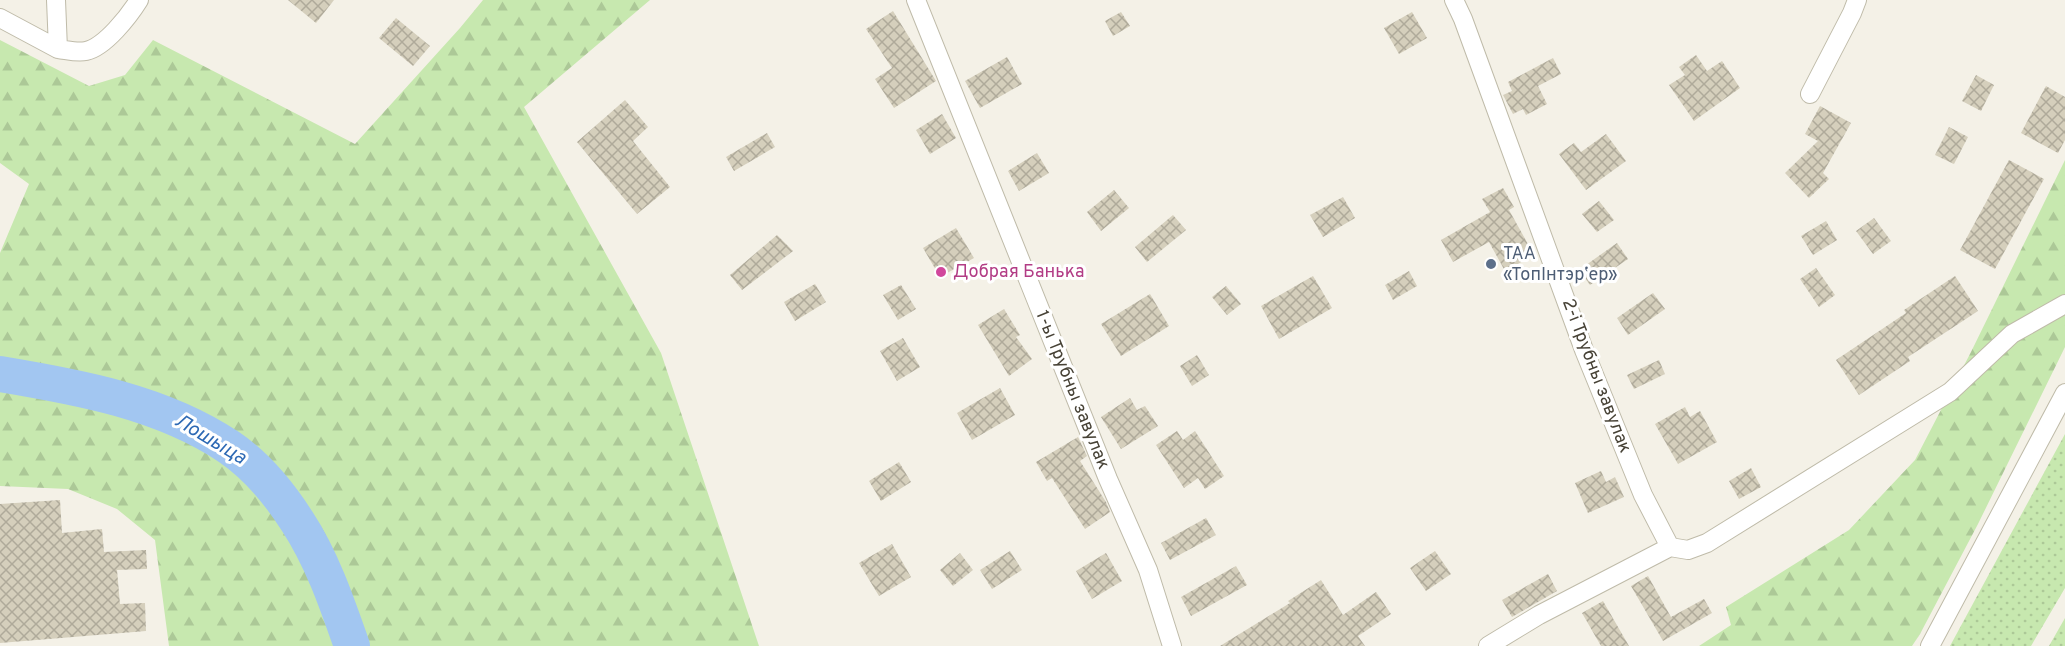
<svg xmlns="http://www.w3.org/2000/svg" width="2065" height="646" font-family="Overpass,sans-serif">
<style>
.grass{fill:url(#grass-dots)}
.forest{fill:url(#forest-firs)}
.lines{fill:none;stroke-linecap:round;stroke-linejoin:round}
.river{stroke:#a2c6f1;stroke-width:36}
.building{fill:url(#building-cross-hatch)}
.minor-casing{stroke:#bfbba9;stroke-width:20}
.minor{stroke:#fff;stroke-width:18}
.service-dot{fill:#5c6f8a;stroke:#fff;stroke-width:2}
.hotel-dot{fill:#d1479c;stroke:#fff;stroke-width:2}
.labels{text-anchor:middle;dominant-baseline:central;stroke-width:6;stroke-linejoin:round;paint-order:stroke}
.service-label{font-size:18px;fill:#4e5e75;stroke:#fff;text-anchor:start}
.hotel-label{font-size:18px;fill:#b23c85;stroke:#fff;text-anchor:start}
.street-label{font-size:18px;fill:#474236;stroke:#fff}
.water-label{font-size:20px;font-style:italic;fill:#2d69b4;stroke:#fff}
</style>
<defs>
<pattern id="grass-dots" width="8" height="8" patternUnits="userSpaceOnUse" patternTransform="scale(1.5)"><rect width="8" height="8" fill="#c7e8af"/><path d="M2 2h.1M6 6h.1" fill="none" stroke="#acc897" stroke-width="1.8" stroke-linecap="round"/></pattern>
<pattern id="forest-firs" width="22" height="20" patternUnits="userSpaceOnUse" patternTransform="scale(1.5)"><rect width="22" height="20" fill="#c7e8af"/><path d="M5 1l3.5 6h-7zM16 11l3.5 6h-7z" fill="#acc897"/></pattern>
<pattern id="building-cross-hatch" width="8" height="8" patternUnits="userSpaceOnUse" patternTransform="scale(1.5)"><rect width="8" height="8" fill="#d5cfbc"/><path d="M0 0l8 8M0 8l8-8" fill="none" stroke="#afaa9a"/></pattern>
</defs>
<rect width="100%" height="100%" fill="#f4f1e7"/>
<!-- grass -->
<path class="grass" d="M 2065,434 L 2065,588 L 2031,646 L 1950,646 Z
M 2065,618 L 2065,646 L 2049,646 Z"/>
<!-- forest -->
<path class="forest" d="M 483,0 L 650,0 L 524,107 L 661,353 L 759,646 L 169,646 L 155,540 L 117,509 L 68,489 L 0,486 L 0,253 L 29,184 L 0,163 L 0,40 L 89,86 L 125,75 L 153,40 L 355,144 L 460,28 Z
M 2065,160 L 2065,347 L 1978,524 L 1920,634 L 1912,646 L 1699,646 L 1731,625 L 1726,607 L 1849,530 L 1915,460 L 1971,352 Z"/>
<g class="lines">
<!-- river -->
<path class="river" d="M 0,374 C 78,387 162,402 229,447 C 257,466 279,493 297,521 C 322,559 337,603 352,646"/>
</g>
<!-- building -->
<path class="building" d="M 288,0 L 334,0 L 316,23 Z
M 893,11 L 936,81 L 894,108 L 875,79 L 892,68 L 866,29 Z
M 1121,12 L 1130,26 L 1113,36 L 1105,21 Z
M 1412,12 L 1427,38 L 1399,54 L 1384,28 Z
M 396,18 L 430,46 L 413,66 L 379,38 Z
M 1696,55 L 1707,71 L 1722,61 L 1740,88 L 1694,121 L 1669,85 L 1685,75 L 1679,67 Z
M 1007,57 L 1022,84 L 980,108 L 965,81 Z
M 1553,58 L 1561,74 L 1538,86 L 1547,104 L 1526,115 L 1523,109 L 1513,114 L 1503,95 L 1512,91 L 1508,82 Z
M 1976,75 L 1994,85 L 1981,111 L 1962,101 Z
M 2046,86 L 2065,97 L 2065,140 L 2058,153 L 2021,133 Z
M 625,100 L 648,127 L 633,141 L 670,187 L 637,214 L 577,142 Z
M 1820,106 L 1851,123 L 1823,173 L 1829,179 L 1809,198 L 1785,173 L 1818,141 L 1805,134 Z
M 942,114 L 956,138 L 930,154 L 916,130 Z
M 1949,127 L 1968,137 L 1954,164 L 1935,155 Z
M 767,133 L 775,147 L 734,171 L 726,157 Z
M 1606,134 L 1626,161 L 1586,190 L 1559,154 L 1574,143 L 1581,152 Z
M 1037,153 L 1049,173 L 1019,191 L 1008,171 Z
M 2009,160 L 2044,179 L 1995,269 L 1960,250 Z
M 1503,188 L 1514,207 L 1509,210 L 1534,255 L 1505,271 L 1489,242 L 1453,262 L 1441,240 L 1490,212 L 1482,199 Z
M 1114,190 L 1129,208 L 1101,231 L 1087,212 Z
M 1343,197 L 1355,218 L 1323,237 L 1310,215 Z
M 1599,201 L 1614,220 L 1597,232 L 1582,214 Z
M 1173,215 L 1186,230 L 1147,262 L 1135,247 Z
M 1874,218 L 1891,241 L 1873,254 L 1856,231 Z
M 1826,221 L 1837,240 L 1813,255 L 1801,236 Z
M 956,228 L 974,258 L 940,277 L 923,248 Z
M 777,235 L 793,251 L 742,290 L 730,275 Z
M 1617,243 L 1628,259 L 1590,285 L 1579,270 Z
M 1816,268 L 1835,295 L 1819,307 L 1800,279 Z
M 1409,271 L 1417,286 L 1393,300 L 1385,285 Z
M 1313,276 L 1332,308 L 1279,339 L 1261,306 Z
M 1955,276 L 1978,311 L 1908,357 L 1910,361 L 1859,395 L 1836,360 L 1906,313 L 1904,310 Z
M 815,284 L 826,302 L 795,321 L 784,302 Z
M 901,285 L 916,309 L 898,320 L 883,295 Z
M 1226,286 L 1241,304 L 1227,315 L 1212,297 Z
M 1653,293 L 1665,309 L 1628,335 L 1617,318 Z
M 1150,294 L 1169,326 L 1121,356 L 1101,324 Z
M 1004,309 L 1020,335 L 1016,337 L 1032,359 L 1009,376 L 978,325 Z
M 903,338 L 920,367 L 897,381 L 880,351 Z
M 1197,355 L 1209,375 L 1192,386 L 1180,366 Z
M 1659,360 L 1665,374 L 1634,389 L 1627,375 Z
M 1000,388 L 1015,415 L 972,440 L 957,413 Z
M 1130,398 L 1137,410 L 1145,406 L 1158,426 L 1121,449 L 1101,417 Z
M 1685,407 L 1690,417 L 1700,411 L 1717,442 L 1678,464 L 1655,424 Z
M 1177,431 L 1183,440 L 1195,431 L 1224,476 L 1205,489 L 1198,478 L 1184,488 L 1156,445 Z
M 1078,437 L 1087,456 L 1080,461 L 1106,502 L 1110,512 L 1085,529 L 1052,478 L 1047,481 L 1036,462 Z
M 899,462 L 911,482 L 881,501 L 869,481 Z
M 1751,468 L 1761,487 L 1739,499 L 1729,481 Z
M 1601,471 L 1606,482 L 1615,477 L 1624,497 L 1588,513 L 1575,483 Z
M 60,500 L 62,533 L 102,529 L 104,552 L 146,550 L 147,569 L 117,570 L 120,604 L 145,603 L 146,631 L 0,643 L 0,504 Z
M 1206,518 L 1216,535 L 1170,560 L 1161,543 Z
M 892,544 L 911,577 L 879,596 L 859,563 Z
M 1010,551 L 1022,570 L 992,589 L 980,570 Z
M 1435,551 L 1451,574 L 1426,591 L 1410,568 Z
M 960,553 L 973,570 L 953,586 L 940,570 Z
M 1106,553 L 1122,581 L 1092,599 L 1076,571 Z
M 1236,566 L 1247,585 L 1191,616 L 1181,597 Z
M 1548,574 L 1557,591 L 1512,617 L 1502,600 Z
M 1648,576 L 1671,617 L 1704,599 L 1712,613 L 1663,641 L 1631,586 Z
M 1321,580 L 1343,615 L 1376,592 L 1391,614 L 1358,636 L 1365,646 L 1220,646 L 1290,603 L 1288,601 Z
M 1603,601 L 1629,646 L 1601,646 L 1582,613 Z"/>
<g class="lines">
<!-- minor casing -->
<g class="minor-casing">
<path id="minor" d="M 916,0 L 1108,479 L 1148,570 L 1172,646
M 1454,0 L 1463,19 L 1584,350 L 1643,495 L 1670,547
M 0,18 L 58,49 L 56,0
M 58,49 C 67,50 77,53 86,51 C 105,47 129,16 139,0
M 1810,94 L 1852,13 L 1857,0
M 1488,646 L 1539,615 L 1670,547 L 1688,550 L 1707,543 L 1950,392 L 2012,334 L 2065,304
M 1930,646 L 2065,393"/>
</g>
<!-- minor -->
<use href="#minor" class="minor"/>
</g>
<!-- markers -->
<circle class="service-dot" cx="1491" cy="264" r="6"/>
<circle class="hotel-dot" cx="941" cy="272" r="6"/>
<g class="labels">
<!-- service labels -->
<g class="service-label">
<text x="1503" y="254">ТАА<tspan x="1503" dy="21">«ТопІнтэрʼер»</tspan></text>
</g>
<!-- hotel labels -->
<g class="hotel-label">
<text x="953" y="272">Добрая Банька</text>
</g>
<!-- street labels -->
<g class="street-label">
<text transform="translate(1596 376) rotate(69)">2-і Трубны завулак</text>
<text transform="translate(1072 390) rotate(68)">1-ы Трубны завулак</text>
</g>
<!-- water labels -->
<g class="water-label">
<text transform="translate(210 440) rotate(31)">Лошыца</text>
</g>
</g>
</svg>
